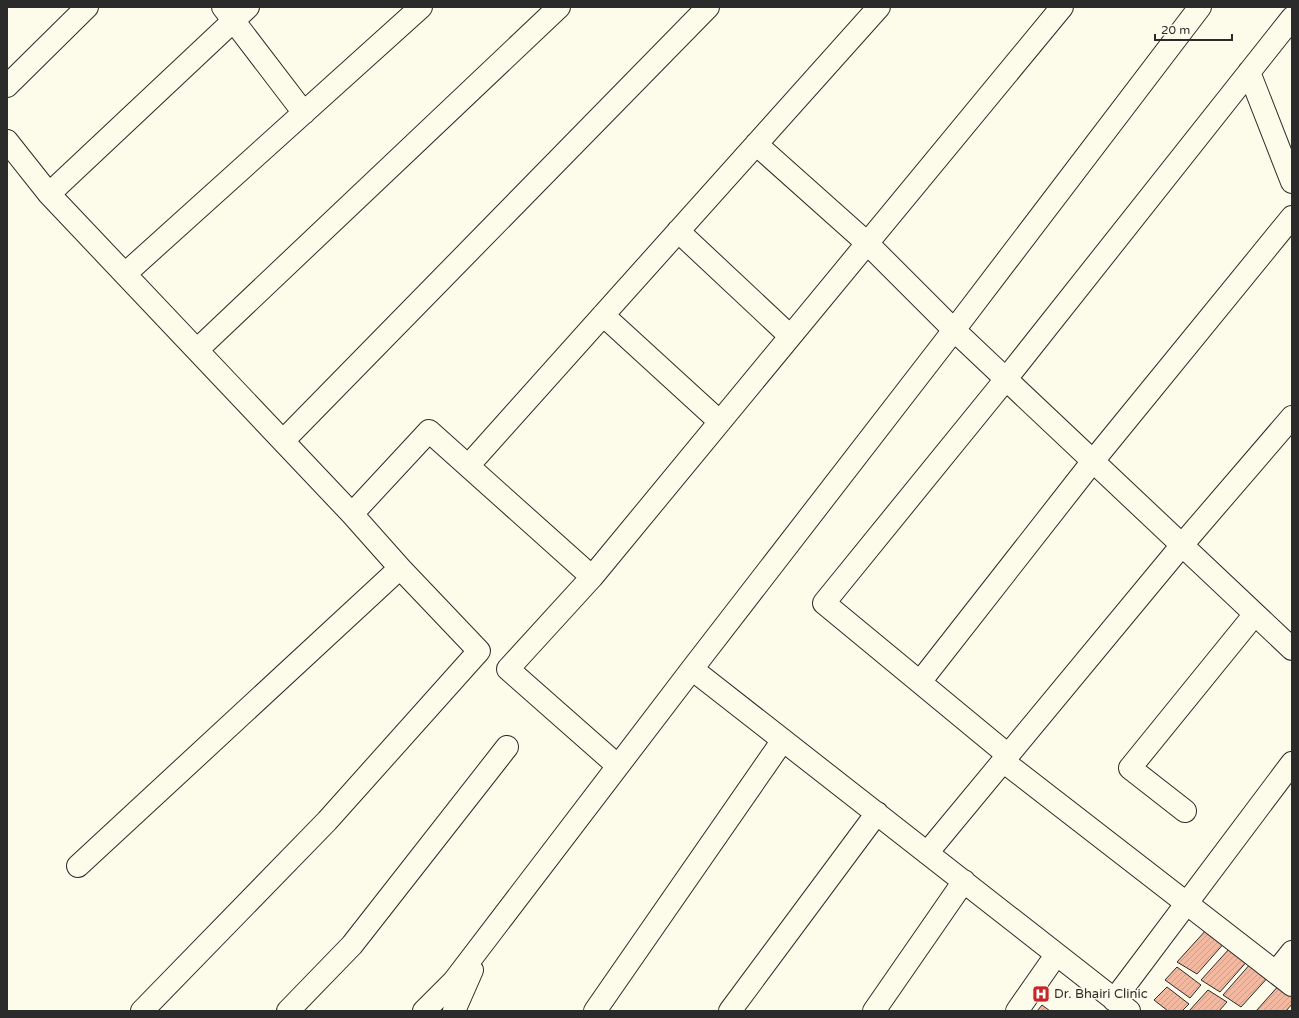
<svg xmlns="http://www.w3.org/2000/svg" width="1299" height="1018" font-family="'Varela Round',sans-serif">
<style>
.building{fill:url(#building-hatch);stroke:#2b2b2b}
.lines{fill:none;stroke-linecap:round;stroke-linejoin:round}
.minor-casing{stroke:#2b2b2b;stroke-width:24}
.minor{stroke:#fdfbea;stroke-width:22}
.labels{text-anchor:middle;dominant-baseline:central;stroke-width:3;stroke-linejoin:round;paint-order:stroke}
.poi-label{font-size:13px;fill:#2b2b2b;stroke:#fdfbea;text-anchor:start}
</style>
<defs>
<pattern id="building-hatch" width="6" height="6" patternUnits="userSpaceOnUse"><rect width="6" height="6" fill="#f2b8a0"/><path d="M-1 1l2-2M0 6l6-6M5 7l2-2" fill="none" stroke="#d09e8a"/></pattern>
</defs>
<rect width="100%" height="100%" fill="#fdfbea"/>
<!-- building -->
<path class="building" d="M 1207,929 L 1226,941 L 1197,974 L 1177,962 Z
M 1230,948 L 1249,959 L 1220,992 L 1201,980 Z
M 1252,962 L 1271,974 L 1241,1007 L 1223,995 Z
M 1177,967 L 1201,985 L 1190,998 L 1165,980 Z
M 1281,983 L 1292,990 L 1292,1004 L 1286,1011 L 1256,1011 Z
M 1167,987 L 1189,1004 L 1182,1011 L 1168,1011 L 1154,1000 Z
M 1208,990 L 1227,1002 L 1219,1011 L 1189,1011 Z
M 1042,1005 L 1050,1011 L 1037,1011 Z"/>
<g class="lines">
<!-- minor casing -->
<g class="minor-casing">
<path id="minor" d="M 223,7 L 304,113
M 1249,72 L 1292,182
M 7,86 L 87,7
M 7,141 L 49,194 L 352,514 L 400,568 L 479,651 L 327,821 L 142,1011
M 756,144 L 867,243 L 954,330 L 1292,649
M 49,194 L 248,7
M 678,231 L 790,336
M 125,274 L 421,7
M 603,315 L 720,422
M 197,350 L 559,7
M 283,441 L 708,7
M 468,466 L 879,7
M 352,514 L 429,431 L 592,577
M 692,669 L 1129,1011
M 920,682 L 1093,461 L 1292,217
M 1008,755 L 824,603 L 1006,379 L 1292,18
M 1003,761 L 1292,985
M 618,766 L 508,669 L 592,577 L 1062,7
M 1185,811 L 1130,768 L 1255,614
M 927,853 L 1182,545 L 1292,417
M 78,866 L 400,568
M 1276,972 L 1292,952
M 1114,1000 L 1292,763
M 288,1011 L 352,945 L 507,747
M 424,1011 L 454,981 L 692,669 L 954,330 L 1200,7
M 454,1011 L 472,970
M 595,1011 L 783,740
M 730,1011 L 877,813
M 874,1011 L 964,881
M 1017,1011 L 1056,955"/>
</g>
<!-- minor -->
<use href="#minor" class="minor"/>
</g>
<!-- icons -->
<defs>
<g id="hospital-square" transform="scale(0.9)"><rect x="-9" y="-9" width="18" height="18" rx="4" fill="#c62828" stroke="#fdfbea"/><path d="M-5-5h3v3.5h4V-5h3V5h-3V1.5h-4V5h-3Z" fill="#fff"/></g>
</defs>
<g fill-rule="evenodd">
<use href="#hospital-square" x="1041" y="994"/>
</g>
<g class="labels">
<!-- poi labels -->
<g class="poi-label">
<text x="1054" y="994">Dr. Bhairi Clinic</text>
</g>
</g>
<!-- border -->
<rect width="1299" height="1018" fill="none" stroke="#2b2b2b" stroke-width="16"/>
<!-- scale -->
<path d="M1155 34v6h77v-6" fill="none" stroke="#2b2b2b" stroke-width="2"/>
<text x="1161" y="34" font-size="12" fill="#2b2b2b" stroke="#fdfbea" stroke-width="3" paint-order="stroke">20 m</text>
</svg>
